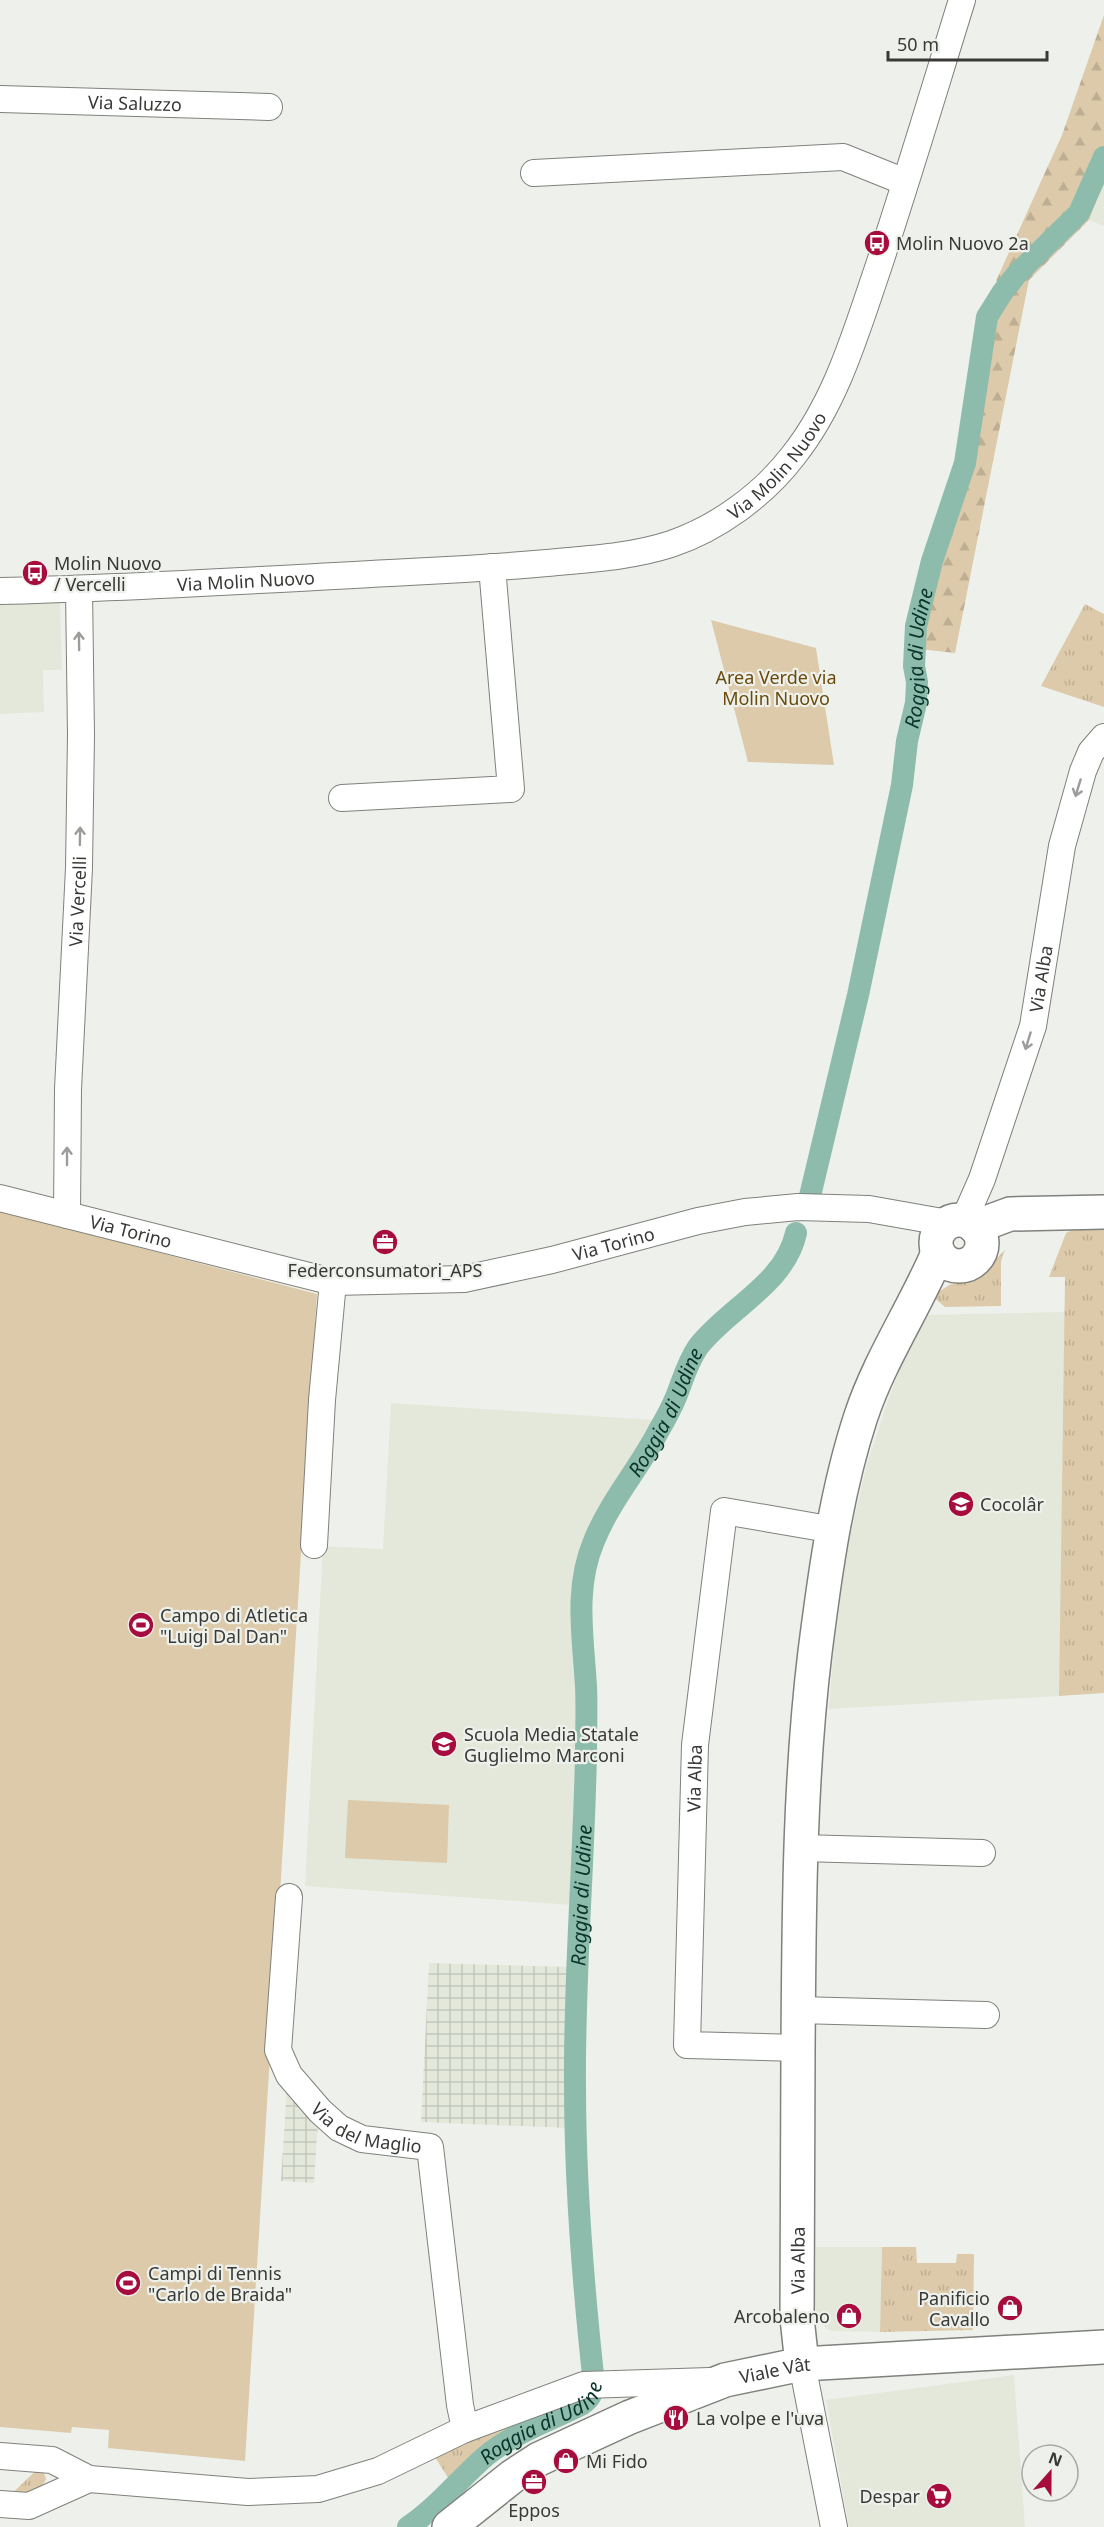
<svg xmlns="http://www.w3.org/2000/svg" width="1104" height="2527" font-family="'Noto Sans',sans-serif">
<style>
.built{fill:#e3e8db}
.industrial{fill:url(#industrial-grid)}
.grass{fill:url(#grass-tufts)}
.forest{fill:url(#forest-firs)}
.park{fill:#ddcaaa}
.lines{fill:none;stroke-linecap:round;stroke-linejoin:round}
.canal{stroke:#8ebcac;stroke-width:22}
.minor-casing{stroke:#7f817c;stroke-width:28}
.secondary-casing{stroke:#7f817c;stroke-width:36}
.minor{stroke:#fff;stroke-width:26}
.secondary{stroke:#fff;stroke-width:33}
.oneway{stroke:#9c9c9b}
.labels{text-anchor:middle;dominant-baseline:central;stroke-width:4.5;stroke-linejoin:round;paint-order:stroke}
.street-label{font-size:18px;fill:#393a37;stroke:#eef1eb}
.poi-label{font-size:18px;fill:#393a37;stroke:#eef1eb;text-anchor:start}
.park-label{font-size:18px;fill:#694a0a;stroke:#eef1eb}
.water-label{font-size:20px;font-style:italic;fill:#093429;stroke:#eef1eb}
</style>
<defs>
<pattern id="industrial-grid" width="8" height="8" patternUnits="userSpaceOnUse" patternTransform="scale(1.5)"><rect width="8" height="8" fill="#e3e8db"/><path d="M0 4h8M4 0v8" fill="none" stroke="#c4c8bd"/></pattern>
<pattern id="grass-tufts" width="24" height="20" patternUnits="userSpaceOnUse" patternTransform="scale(1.5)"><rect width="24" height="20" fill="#ddcaaa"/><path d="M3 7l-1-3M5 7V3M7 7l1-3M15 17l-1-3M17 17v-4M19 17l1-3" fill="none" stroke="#beae93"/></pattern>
<pattern id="forest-firs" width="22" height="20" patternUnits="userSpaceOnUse" patternTransform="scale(1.5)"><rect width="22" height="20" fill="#ddcaaa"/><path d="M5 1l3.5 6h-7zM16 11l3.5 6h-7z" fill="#beae93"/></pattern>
</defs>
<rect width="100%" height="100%" fill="#eef1eb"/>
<!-- built -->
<path class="built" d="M 1104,181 L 1104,226 L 1089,220 Z
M 60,600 L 62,670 L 43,670 L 44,712 L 0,714 L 0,601 Z
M 1066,1312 L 1065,1463 L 1059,1696 L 829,1709 L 834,1645 L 848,1545 L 867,1464 L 888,1400 L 921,1315 Z
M 391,1403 L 654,1420 L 639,1454 L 600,1519 L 582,1564 L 577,1602 L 573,1905 L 305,1886 L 323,1546 L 383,1549 Z
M 816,2247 L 882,2247 L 880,2332 L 834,2331 L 828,2330 L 818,2320 L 815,2305 Z
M 1014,2375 L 1025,2527 L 849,2527 L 826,2400 Z"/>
<!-- industrial -->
<path class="industrial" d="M 429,1963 L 571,1967 L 567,2128 L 421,2122 Z
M 287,2085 L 318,2121 L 314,2183 L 281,2181 Z"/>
<!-- grass -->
<path class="grass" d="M 1085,604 L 1104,614 L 1104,707 L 1041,686 Z
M 1104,1226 L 1104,1693 L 1059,1696 L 1065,1277 L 1049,1277 L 1066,1233 L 1076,1228 Z
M 1005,1250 L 1001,1261 L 1001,1306 L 945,1307 L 932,1296 L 951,1284 L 975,1280 Z
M 882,2247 L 916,2247 L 917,2263 L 956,2263 L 957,2254 L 974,2254 L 973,2330 L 880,2332 Z
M 584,2392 L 585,2395 L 520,2424 L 452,2484 L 433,2454 L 516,2418 Z
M 41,2466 L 46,2479 L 40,2491 L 7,2498 Z"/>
<!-- forest -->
<path class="forest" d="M 1104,15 L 1104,181 L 1089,220 L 1029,280 L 955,653 L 919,649 L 929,588 L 962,490 L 970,458 L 993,318 L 1011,289 L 996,281 L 1062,135 Z"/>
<!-- park -->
<path class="park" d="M 711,620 L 816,648 L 834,765 L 748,762 Z
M 0,1211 L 317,1294 L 245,2461 L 108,2448 L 109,2430 L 72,2427 L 71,2433 L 0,2427 Z
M 348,1800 L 449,1805 L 447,1863 L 345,1858 Z"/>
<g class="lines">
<!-- canal -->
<g class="canal">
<path id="s1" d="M 810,1196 L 858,995 L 902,785 L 907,741 L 916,703 L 917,682 L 914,666 L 916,626 L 932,561 L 965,463 L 987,317 L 1002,293 L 1016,275 L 1079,213 L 1104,157"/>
<path id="s2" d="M 408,2527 C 438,2507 460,2478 487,2455 C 516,2432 549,2421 581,2405 C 590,2399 592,2395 594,2384 C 583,2284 575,2186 575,2085 C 574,1974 584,1864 586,1753 C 586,1731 587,1708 586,1686 C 583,1636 574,1588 594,1541 C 610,1501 639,1469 659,1430 C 665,1420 671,1409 676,1397 C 683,1380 687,1363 698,1347 C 728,1308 785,1284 796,1233"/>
</g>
<!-- minor casing -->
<g class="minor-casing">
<g id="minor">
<path id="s3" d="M 0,99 L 269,107"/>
<path d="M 534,173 L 843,157 L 905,182"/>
<path id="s4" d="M 0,591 C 136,588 273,579 409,572 C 455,570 501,567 547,563 C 589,559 631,557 671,544 C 718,528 763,495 793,456 C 836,402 855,335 877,271 C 907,181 934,90 962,0"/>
<path d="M 342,798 L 511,789 L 492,567"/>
<path id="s5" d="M 0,1198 L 333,1282 L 464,1279 L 552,1260 L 698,1221 L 745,1212 L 798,1207 L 869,1209 L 948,1223"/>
<path id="s6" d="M 67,1215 L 68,1089 L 79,868 L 81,735 L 79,589"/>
<path id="s7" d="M 964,1220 L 982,1179 L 1033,1026 L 1062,846 L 1083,771 L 1091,752 L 1104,737"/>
<path d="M 314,1545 L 322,1400 L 333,1282"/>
<path d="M 801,1848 L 982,1853"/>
<path id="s8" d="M 289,1897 L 278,2050 L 289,2075 L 320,2111 L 339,2128 L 362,2139 L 430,2147 L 460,2405 L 465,2429"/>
<path d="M 798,2010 L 986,2015"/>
<path id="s9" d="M 798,2048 L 687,2045 L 695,1745 L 724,1511 L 834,1530"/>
<path d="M 802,2364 L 834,2527"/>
<path d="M 0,2456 L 52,2460 L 89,2479 L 248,2492 L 318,2489 L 378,2471 L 465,2429 L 584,2385 L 710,2381"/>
<path d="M 0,2504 L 29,2506 L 89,2479"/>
</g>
</g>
<!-- secondary casing -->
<g class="secondary-casing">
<g id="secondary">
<circle cx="959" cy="1243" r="23"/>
<path d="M 975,1227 L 1010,1214 L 1104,1212"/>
<path id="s10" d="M 802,2364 L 797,2318 C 798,2229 798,2140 798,2050 C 799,1917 799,1784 815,1652 C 825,1573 836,1492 861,1416 C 880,1359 914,1309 938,1253"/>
<path id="s11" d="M 449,2527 L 513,2476 L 539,2459 L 630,2417 L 725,2380 L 802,2364 L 1104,2347"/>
</g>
</g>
<!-- minor -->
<use href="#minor" class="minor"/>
<!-- secondary -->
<use href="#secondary" class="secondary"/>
</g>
<!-- one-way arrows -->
<defs><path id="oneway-shaft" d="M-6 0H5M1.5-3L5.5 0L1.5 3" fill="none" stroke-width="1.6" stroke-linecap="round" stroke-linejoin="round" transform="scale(1.5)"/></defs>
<g class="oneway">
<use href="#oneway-shaft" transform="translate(79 641) rotate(-91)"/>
<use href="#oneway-shaft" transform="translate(1078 788) rotate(107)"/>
<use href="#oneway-shaft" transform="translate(80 836) rotate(-89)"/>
<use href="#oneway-shaft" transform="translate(1028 1041) rotate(107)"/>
<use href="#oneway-shaft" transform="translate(67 1156) rotate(-90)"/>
</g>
<!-- icons -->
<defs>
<g id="bus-disc" transform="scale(1.35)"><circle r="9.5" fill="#a60d3e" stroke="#eef1eb"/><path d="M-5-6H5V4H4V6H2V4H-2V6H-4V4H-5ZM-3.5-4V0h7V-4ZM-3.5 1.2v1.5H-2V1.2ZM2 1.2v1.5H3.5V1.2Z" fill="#fff"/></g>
<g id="office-disc" transform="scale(1.35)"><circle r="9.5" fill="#a60d3e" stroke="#eef1eb"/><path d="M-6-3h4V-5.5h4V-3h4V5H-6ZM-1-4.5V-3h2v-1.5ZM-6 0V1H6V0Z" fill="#fff"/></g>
<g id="school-disc" transform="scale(1.35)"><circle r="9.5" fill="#a60d3e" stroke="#eef1eb"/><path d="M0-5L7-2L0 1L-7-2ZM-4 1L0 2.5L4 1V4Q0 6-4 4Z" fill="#fff"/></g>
<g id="stadium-disc" transform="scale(1.35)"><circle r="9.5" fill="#a60d3e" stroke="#eef1eb"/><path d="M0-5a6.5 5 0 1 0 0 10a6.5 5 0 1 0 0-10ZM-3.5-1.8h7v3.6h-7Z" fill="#fff"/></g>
<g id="shop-disc" transform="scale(1.35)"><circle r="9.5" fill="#a60d3e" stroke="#eef1eb"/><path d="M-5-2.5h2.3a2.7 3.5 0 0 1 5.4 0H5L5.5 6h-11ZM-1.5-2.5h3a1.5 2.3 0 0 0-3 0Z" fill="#fff"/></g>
<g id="restaurant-disc" transform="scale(1.35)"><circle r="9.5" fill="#a60d3e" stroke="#eef1eb"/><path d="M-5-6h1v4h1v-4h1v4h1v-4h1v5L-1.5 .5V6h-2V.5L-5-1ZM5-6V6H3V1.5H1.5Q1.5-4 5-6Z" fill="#fff"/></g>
<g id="supermarket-disc" transform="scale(1.35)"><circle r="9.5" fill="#a60d3e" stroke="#eef1eb"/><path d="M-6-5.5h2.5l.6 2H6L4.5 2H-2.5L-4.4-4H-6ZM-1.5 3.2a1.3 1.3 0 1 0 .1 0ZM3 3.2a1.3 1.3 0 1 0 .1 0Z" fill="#fff"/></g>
</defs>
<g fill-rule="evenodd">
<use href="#bus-disc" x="877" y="243"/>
<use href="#bus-disc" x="35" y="573"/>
<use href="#office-disc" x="385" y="1242"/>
<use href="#school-disc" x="961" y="1504"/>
<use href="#stadium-disc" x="141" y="1625"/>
<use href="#school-disc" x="444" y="1744"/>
<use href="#stadium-disc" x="128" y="2283"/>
<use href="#shop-disc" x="1010" y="2308"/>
<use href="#shop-disc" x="849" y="2316"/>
<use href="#restaurant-disc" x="676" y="2418"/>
<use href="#shop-disc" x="566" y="2461"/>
<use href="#office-disc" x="534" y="2482"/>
<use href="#supermarket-disc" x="939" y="2496"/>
</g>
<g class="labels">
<!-- street labels -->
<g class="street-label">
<text stroke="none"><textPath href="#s3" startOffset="135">Via Saluzzo</textPath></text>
<text stroke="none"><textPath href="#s4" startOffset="808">Via Molin Nuovo</textPath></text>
<text stroke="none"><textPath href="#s4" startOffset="246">Via Molin Nuovo</textPath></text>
<text stroke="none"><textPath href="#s6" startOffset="314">Via Vercelli</textPath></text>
<text stroke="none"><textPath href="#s7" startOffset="254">Via Alba</textPath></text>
<text stroke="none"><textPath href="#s5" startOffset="135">Via Torino</textPath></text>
<text stroke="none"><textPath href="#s5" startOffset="628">Via Torino</textPath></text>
<text stroke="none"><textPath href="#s9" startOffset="378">Via Alba</textPath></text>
<text stroke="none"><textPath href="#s8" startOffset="280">Via del Maglio</textPath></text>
<text stroke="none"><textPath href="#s10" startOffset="104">Via Alba</textPath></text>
<text stroke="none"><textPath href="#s11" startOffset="366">Viale Vât</textPath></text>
</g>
<!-- poi labels -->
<g class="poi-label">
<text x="896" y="243">Molin Nuovo 2a</text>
<text x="54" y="563">Molin Nuovo<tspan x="54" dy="21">/ Vercelli</tspan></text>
<text x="385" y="1270" text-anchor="middle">Federconsumatori_APS</text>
<text x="980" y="1504">Cocolâr</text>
<text x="160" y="1615">Campo di Atletica<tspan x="160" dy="21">"Luigi Dal Dan"</tspan></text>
<text x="464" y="1734">Scuola Media Statale<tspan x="464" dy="21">Guglielmo Marconi</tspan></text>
<text x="148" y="2273">Campi di Tennis<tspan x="148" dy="21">"Carlo de Braida"</tspan></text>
<text x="990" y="2298" text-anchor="end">Panificio<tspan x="990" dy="21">Cavallo</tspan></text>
<text x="830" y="2316" text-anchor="end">Arcobaleno</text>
<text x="696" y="2418">La volpe e l'uva</text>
<text x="586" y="2461">Mi Fido</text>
<text x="920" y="2496" text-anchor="end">Despar</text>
<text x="534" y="2510" text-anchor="middle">Eppos</text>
</g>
<!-- park labels -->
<g class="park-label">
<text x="776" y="677">Area Verde via<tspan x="776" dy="21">Molin Nuovo</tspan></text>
</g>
<!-- water labels -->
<g class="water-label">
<text stroke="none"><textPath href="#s1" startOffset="550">Roggia di Udine</textPath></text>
<text stroke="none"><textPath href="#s2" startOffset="1233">Roggia di Udine</textPath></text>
<text stroke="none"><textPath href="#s2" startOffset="729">Roggia di Udine</textPath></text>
<text stroke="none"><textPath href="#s2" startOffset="171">Roggia di Udine</textPath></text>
</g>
</g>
<!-- north arrow -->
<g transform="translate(1050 2473) rotate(21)"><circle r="28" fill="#eef1eb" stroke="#a6a8a3" stroke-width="1.5"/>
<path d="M0-4.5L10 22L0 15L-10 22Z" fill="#a60d3e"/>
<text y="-9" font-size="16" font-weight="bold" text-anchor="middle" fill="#393a37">N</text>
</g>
<!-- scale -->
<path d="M888 51v9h159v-9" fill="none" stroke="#393a37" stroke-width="3"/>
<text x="897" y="51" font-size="18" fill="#393a37" stroke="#eef1eb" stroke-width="4.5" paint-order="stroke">50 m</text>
</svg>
